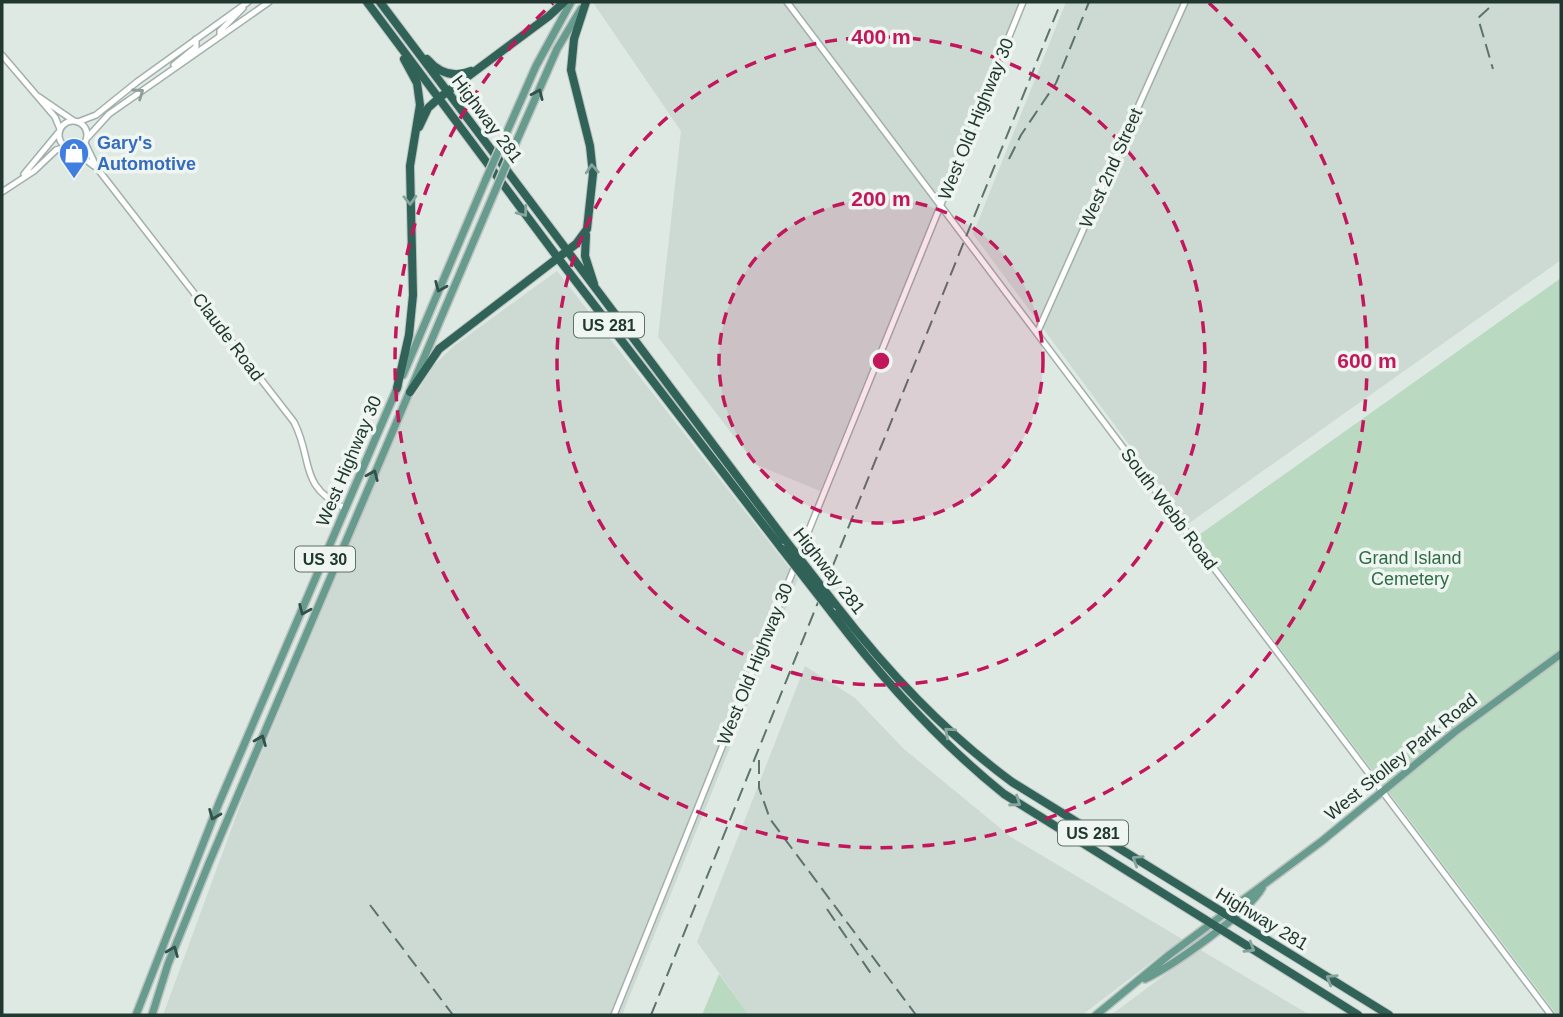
<svg xmlns="http://www.w3.org/2000/svg" width="1563" height="1017" font-family="Arial,sans-serif">
<style>
.built{fill:#cdd9d3}
.green{fill:#b9d9c1}
.lines{fill:none;stroke-linecap:round;stroke-linejoin:round}
.minor-casing{stroke:#a2b0ab;stroke-width:8}
.major-casing{stroke:#bcc3c1;stroke-width:10}
.highway-casing{stroke:#bcc3c1;stroke-width:10}
.minor{stroke:#fff;stroke-width:5}
.major{stroke:#679b8d;stroke-width:7}
.highway{stroke:#306257;stroke-width:8}
.rail{stroke:#5c746d;stroke-width:2;stroke-dasharray:14 7;stroke-linecap:butt}
.major-bridge-casing{stroke:#bcc3c1;stroke-width:10;stroke-linecap:butt}
.highway-bridge-casing{stroke:#bcc3c1;stroke-width:10;stroke-linecap:butt}
.major-bridge{stroke:#679b8d;stroke-width:7}
.highway-bridge{stroke:#306257;stroke-width:8}
.oneway{stroke:#909c98}
.oneway2{stroke:#325148}
.oneway3{stroke:#86a59d}
.ring{fill:none;stroke:#c2185b;stroke-width:3.5;stroke-dasharray:12 9}
.labels{text-anchor:middle;dominant-baseline:central;stroke-width:7;stroke-linejoin:round;paint-order:stroke}
.shield{fill:#eff6f2;stroke:#5f716b;stroke-width:2}
.shield-label{font-size:16px;font-weight:bold;fill:#213831}
.street-label{font-size:18px;fill:#213831;stroke:#eff6f2}
.shop-label{font-size:18px;font-weight:bold;fill:#366cbe;stroke:#eff6f2;text-anchor:start}
.park-label{font-size:18px;fill:#2f6b45;stroke:#eff6f2}
.centre{fill:#c2185b;stroke:#eff6f2;stroke-width:3.5}
.ring-label{font-size:21px;text-anchor:middle;font-weight:bold;fill:#c2185b;stroke:#eff6f2;stroke-width:7;stroke-linejoin:round;paint-order:stroke}
</style>
<rect width="100%" height="100%" fill="#dfe9e4"/>
<!-- built -->
<path class="built" d="M 596,2 L 1020,2 L 820,491 L 755,464 L 658,337 L 681,131 L 594,4 Z
M 1066,2 L 1561,2 L 1561,260 L 1188,524 L 973,234 Z
M 557,271 L 798,579 L 622,1015 L 163,1015 L 242,800 L 409,404 L 434,365 L 455,345 Z
M 805,666 L 855,698 L 904,749 L 1011,837 L 1182,939 L 1082,1015 L 749,1015 L 697,942 Z
M 1199,949 L 1310,1015 L 1111,1015 Z"/>
<!-- green -->
<path class="green" d="M 1561,278 L 1561,1015 L 1557,1015 L 1196,537 Z
M 719,974 L 749,1015 L 702,1015 Z"/>
<g class="lines">
<!-- minor casing -->
<g class="minor-casing">
<path id="minor" d="M 787,2 L 1551,1015
M 220,36 L 220,31 L 243,8
M 2,55 L 55,117 L 60,129
M 174,65 L 196,47 L 196,39
M 39,97 L 74,121
M59 135a14 14 0 1 1 28 0a14 14 0 1 1-28 0Z
M 78,122 L 96,115 L 137,82 L 248,2
M 88,137 L 109,114 L 269,2
M 85,143 L 97,168 L 294,422 C 314,461 297,485 346,509
M 72,149 L 94,166
M 24,174 L 58,133
M 2,192 L 34,171 L 56,150 L 66,147
M 1037,333 L 1185,2
M 798,557 L 1023,2
M 614,1015 L 795,566"/>
</g>
<!-- major casing -->
<g class="major-casing">
<path id="major" d="M 502,143 L 536,66 L 571,2
M 510,156 L 557,49 L 581,9
M 403,375 L 486,179
M 1145,979 C 1172,966 1247,914 1262,888
M 136,1015 L 219,803 L 398,386
M 152,1015 L 168,964 L 209,863 L 495,191
M 1096,1015 L 1169,955 L 1322,841 L 1456,731 L 1561,654"/>
</g>
<!-- highway casing -->
<g class="highway-casing">
<path id="highway" d="M 367,2 L 558,258 L 782,549
M 380,2 L 786,541
M 427,59 C 439,73 454,78 471,71
M 419,127 L 428,108 L 439,98 L 549,16 L 564,2
M 586,235 L 585,256 L 594,284
M 397,388 L 409,335 L 413,295 L 410,166 L 420,105 L 417,83 L 404,59
M 410,392 L 439,349 L 576,244 L 587,229 L 593,174 L 590,146 L 571,70 L 574,39 L 586,2
M 835,604 C 888,672 943,731 1012,782 L 1389,1015
M 832,613 C 884,681 938,741 1004,794 L 1358,1015"/>
</g>
<!-- minor -->
<use href="#minor" class="minor"/>
<!-- major -->
<use href="#major" class="major"/>
<!-- highway -->
<use href="#highway" class="highway"/>
<!-- rail -->
<path class="rail" d="M 1489,8 L 1478,18 L 1493,69
M 1009,159 L 1021,135 L 1056,83 L 1089,2
M 759,760 L 759,788 L 770,819 L 916,1015
M 370,905 L 453,1015
M 827,909 L 874,978
M 651,1015 L 1061,2"/>
<!-- major-bridge casing -->
<g class="major-bridge-casing">
<path id="major-bridge" d="M 486,179 L 502,143
M 495,191 L 510,156"/>
</g>
<!-- highway-bridge casing -->
<g class="highway-bridge-casing">
<path id="highway-bridge" d="M 786,541 L 835,604
M 782,549 L 832,613"/>
</g>
<!-- major-bridge -->
<use href="#major-bridge" class="major-bridge"/>
<!-- highway-bridge -->
<use href="#highway-bridge" class="highway-bridge"/>
</g>
<!-- one-way arrows -->
<defs><path id="oneway-chevron" d="M-2-3.5L2.5 0L-2 3.5" fill="none" stroke-width="1.6" stroke-linecap="round" stroke-linejoin="round" transform="scale(1.75)"/></defs>
<use class="oneway" href="#oneway-chevron" transform="translate(139 93) rotate(-35)"/>
<g class="oneway2">
<use href="#oneway-chevron" transform="translate(538 94) rotate(-66)"/>
<use href="#oneway-chevron" transform="translate(440 287) rotate(113)"/>
<use href="#oneway-chevron" transform="translate(373 475) rotate(-67)"/>
<use href="#oneway-chevron" transform="translate(304 610) rotate(113)"/>
<use href="#oneway-chevron" transform="translate(261 740) rotate(-68)"/>
<use href="#oneway-chevron" transform="translate(214 815) rotate(112)"/>
<use href="#oneway-chevron" transform="translate(173 951) rotate(-68)"/>
</g>
<g class="oneway3">
<use href="#oneway-chevron" transform="translate(592 169) rotate(-94)"/>
<use href="#oneway-chevron" transform="translate(410 200) rotate(88)"/>
<use href="#oneway-chevron" transform="translate(523 212) rotate(53)"/>
<use href="#oneway-chevron" transform="translate(949 732) rotate(-138)"/>
<use href="#oneway-chevron" transform="translate(1016 802) rotate(35)"/>
<use href="#oneway-chevron" transform="translate(1137 860) rotate(-148)"/>
<use href="#oneway-chevron" transform="translate(1250 948) rotate(31)"/>
<use href="#oneway-chevron" transform="translate(1331 979) rotate(-148)"/>
</g>
<!-- distance rings -->
<circle cx="881" cy="361" r="162" fill="#c2185b" fill-opacity=".12"/>
<g class="ring">
<circle cx="881" cy="361" r="162"/>
<circle cx="881" cy="361" r="324"/>
<path d="M1209 3A486 486 0 1 1 553 3"/>
</g>
<!-- icons -->
<defs>
<g id="shop-pin" transform="scale(1.575)"><path d="M0 17L-7.5 6A9.5 9.5 0 1 1 7.5 6Z" fill="#3f7fe0" stroke="#eff6f2"/><path d="M-5-2.5h2.3a2.7 3.5 0 0 1 5.4 0H5L5.5 6h-11ZM-1.5-2.5h3a1.5 2.3 0 0 0-3 0Z" fill="#fff"/></g>
</defs>
<g fill-rule="evenodd">
<use href="#shop-pin" x="74" y="153"/>
</g>
<g class="labels">
<!-- shield labels -->
<g class="shield">
<rect x="574" y="312.5" width="70" height="25" rx="5"/>
<rect x="295" y="546.5" width="60" height="25" rx="5"/>
<rect x="1058" y="820.5" width="70" height="25" rx="5"/>
</g>
<g class="shield-label">
<text x="609" y="325">US 281</text>
<text x="325" y="559">US 30</text>
<text x="1093" y="833">US 281</text>
</g>
<!-- street labels -->
<g class="street-label">
<text transform="translate(487 119) rotate(53)">Highway 281</text>
<text transform="translate(976 119) rotate(-68)">West Old Highway 30</text>
<text transform="translate(1111 168) rotate(-66)">West 2nd Street</text>
<text transform="translate(228 337) rotate(53)">Claude Road</text>
<text transform="translate(349 461) rotate(-67)">West Highway 30</text>
<text transform="translate(1169 509) rotate(53)">South Webb Road</text>
<text transform="translate(829 571) rotate(52)">Highway 281</text>
<text transform="translate(755 664) rotate(-68)">West Old Highway 30</text>
<text transform="translate(1401 757) rotate(-39)">West Stolley Park Road</text>
<text transform="translate(1262 919) rotate(31)">Highway 281</text>
</g>
<!-- shop labels -->
<g class="shop-label">
<text x="97" y="143">Gary's<tspan x="97" dy="21">Automotive</tspan></text>
</g>
<!-- park labels -->
<g class="park-label">
<text x="1410" y="558">Grand Island<tspan x="1410" dy="21">Cemetery</tspan></text>
</g>
</g>
<circle cx="881" cy="361" r="10" class="centre"/>
<g class="ring-label">
<text x="881" y="44">400 m</text>
<text x="881" y="206">200 m</text>
<text x="1367" y="368">600 m</text>
</g>
<!-- border -->
<rect width="1563" height="1017" fill="none" stroke="#213831" stroke-width="7"/>
</svg>
